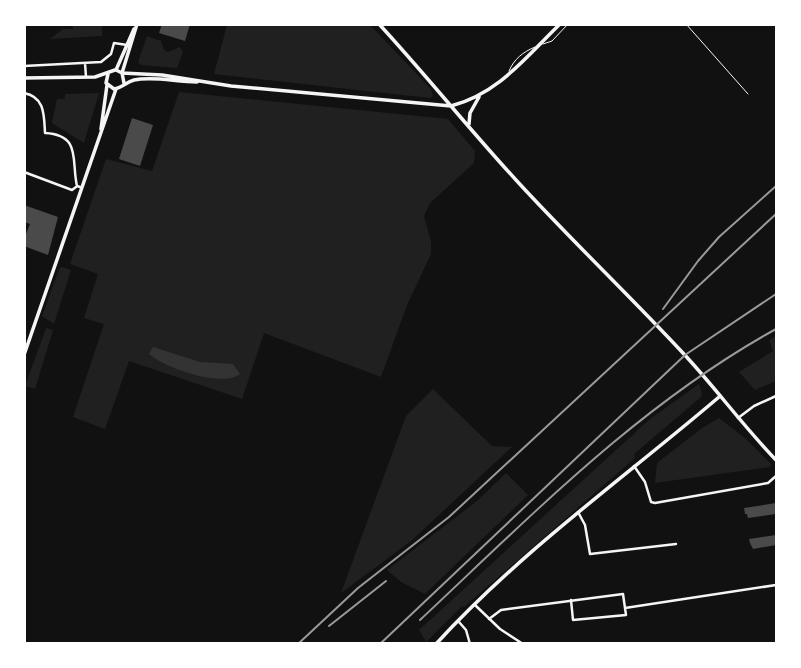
<svg xmlns="http://www.w3.org/2000/svg" width="801" height="668" font-family="'DM Sans',sans-serif">
<style>
.green{fill:#202020}
.water{fill:#333}
.building{fill:#4a4a4a}
.lines{fill:none;stroke-linecap:round;stroke-linejoin:round}
.service{stroke:#f5f5f5;stroke-width:1}
.minor{stroke:#f5f5f5;stroke-width:2.5}
.tertiary{stroke:#f5f5f5;stroke-width:3.5}
.rail{stroke:#9a9a9a;stroke-width:2}
</style>
<rect width="100%" height="100%" fill="#111"/>
<!-- green -->
<path class="green" d="M 73,25 L 102,25 L 102,36 L 50,39 L 63,29 L 73,29 Z
M 227,25 L 370,25 L 431,89 L 433,96 L 430,98 L 214,74 Z
M 147,36 L 161,41 L 164,50 L 168,52 L 180,47 L 183,52 L 177,68 L 141,65 L 138,62 Z
M 179,92 L 448,119 L 475,151 L 474,163 L 430,203 L 424,216 L 431,241 L 431,254 L 407,305 L 381,377 L 264,333 L 242,399 L 129,361 L 105,429 L 73,417 L 104,324 L 84,318 L 98,274 L 70,264 L 106,159 L 152,171 Z
M 99,93 L 84,143 L 52,123 L 57,99 L 65,99 L 65,94 Z
M 62,267 L 71,270 L 54,324 L 42,316 L 59,269 Z
M 46,328 L 53,330 L 35,389 L 25,386 Z
M 776,336 L 776,381 L 755,390 L 739,372 L 773,351 L 769,340 Z
M 699,384 L 702,393 L 701,397 L 634,454 L 635,458 L 464,607 L 462,606 L 427,641 L 427,643 L 419,630 L 650,419 Z
M 433,389 L 492,446 L 512,447 L 411,541 L 341,593 L 406,416 Z
M 719,418 L 746,439 L 771,464 L 770,467 L 655,483 L 657,463 L 702,428 Z
M 506,473 L 528,495 L 425,594 L 401,582 L 387,570 L 477,501 Z"/>
<!-- water -->
<path class="water" d="M 153,347 L 200,362 L 233,364 L 240,374 C 222,388 165,368 149,354 Z"/>
<!-- building -->
<path class="building" d="M 162,24 L 190,24 L 185,41 L 159,33 Z
M 132,118 L 153,125 L 140,166 L 119,159 Z
M 24,205 L 58,217 L 48,255 L 24,246 L 24,233 L 26,234 L 30,224 L 24,222 Z
M 776,503 L 776,514 L 748,518 L 747,514 L 745,514 L 744,508 Z
M 776,535 L 776,545 L 753,549 L 750,543 L 749,539 Z"/>
<g class="lines">
<!-- service -->
<path class="service" d="M 686,24 L 748,94
M 543,44 L 552,41 L 568,24
M 509,71 C 514,59 523,52 535,47"/>
<!-- minor -->
<path class="minor" d="M 85,63 L 86,77
M 24,66 L 101,62 L 111,54 L 114,43 L 127,45
M 24,93 C 45,97 44,115 45,133 C 82,135 71,161 77,186 L 80,187
M 24,172 L 72,190 L 76,187
M 738,418 L 754,406 L 776,396
M 634,466 L 645,482 L 651,502 L 655,503 L 768,483 L 776,476
M 578,512 L 585,525 L 590,554 L 676,544
M 571,600 L 573,620 L 626,615 L 625,608
M 475,605 L 500,629 L 523,644
M 489,619 L 501,610 L 623,594 L 625,608 L 776,585
M 459,622 L 466,630 L 470,644"/>
<!-- tertiary -->
<path class="tertiary" d="M 379,24 C 426,75 469,129 516,180 C 570,239 628,294 682,352 C 715,387 743,426 776,460
M 116,70 L 122,73 L 162,75 L 231,86 L 451,106 C 499,93 525,58 560,24
M 116,70 L 134,29
M 108,74 L 106,83 L 114,89 C 122,88 126,82 134,80 C 154,76 176,82 197,82
M 24,78 L 95,77 L 115,70
M 124,83 L 122,73 L 137,24
M 469,124 L 470,113 L 479,97
M 101,129 L 107,85
M 24,355 L 116,89
M 436,644 C 521,551 624,478 719,397"/>
<!-- rail -->
<path class="rail" d="M 663,309 L 698,261 L 719,237 L 776,186
M 420,620 C 532,515 640,404 776,329
M 329,626 L 386,581
M 298,644 L 358,588 L 449,517 L 776,214
M 380,644 L 685,355 L 776,294"/>
</g>
<!-- border -->
<rect width="801" height="668" fill="none" stroke="#ffffff" stroke-width="52"/>
</svg>
